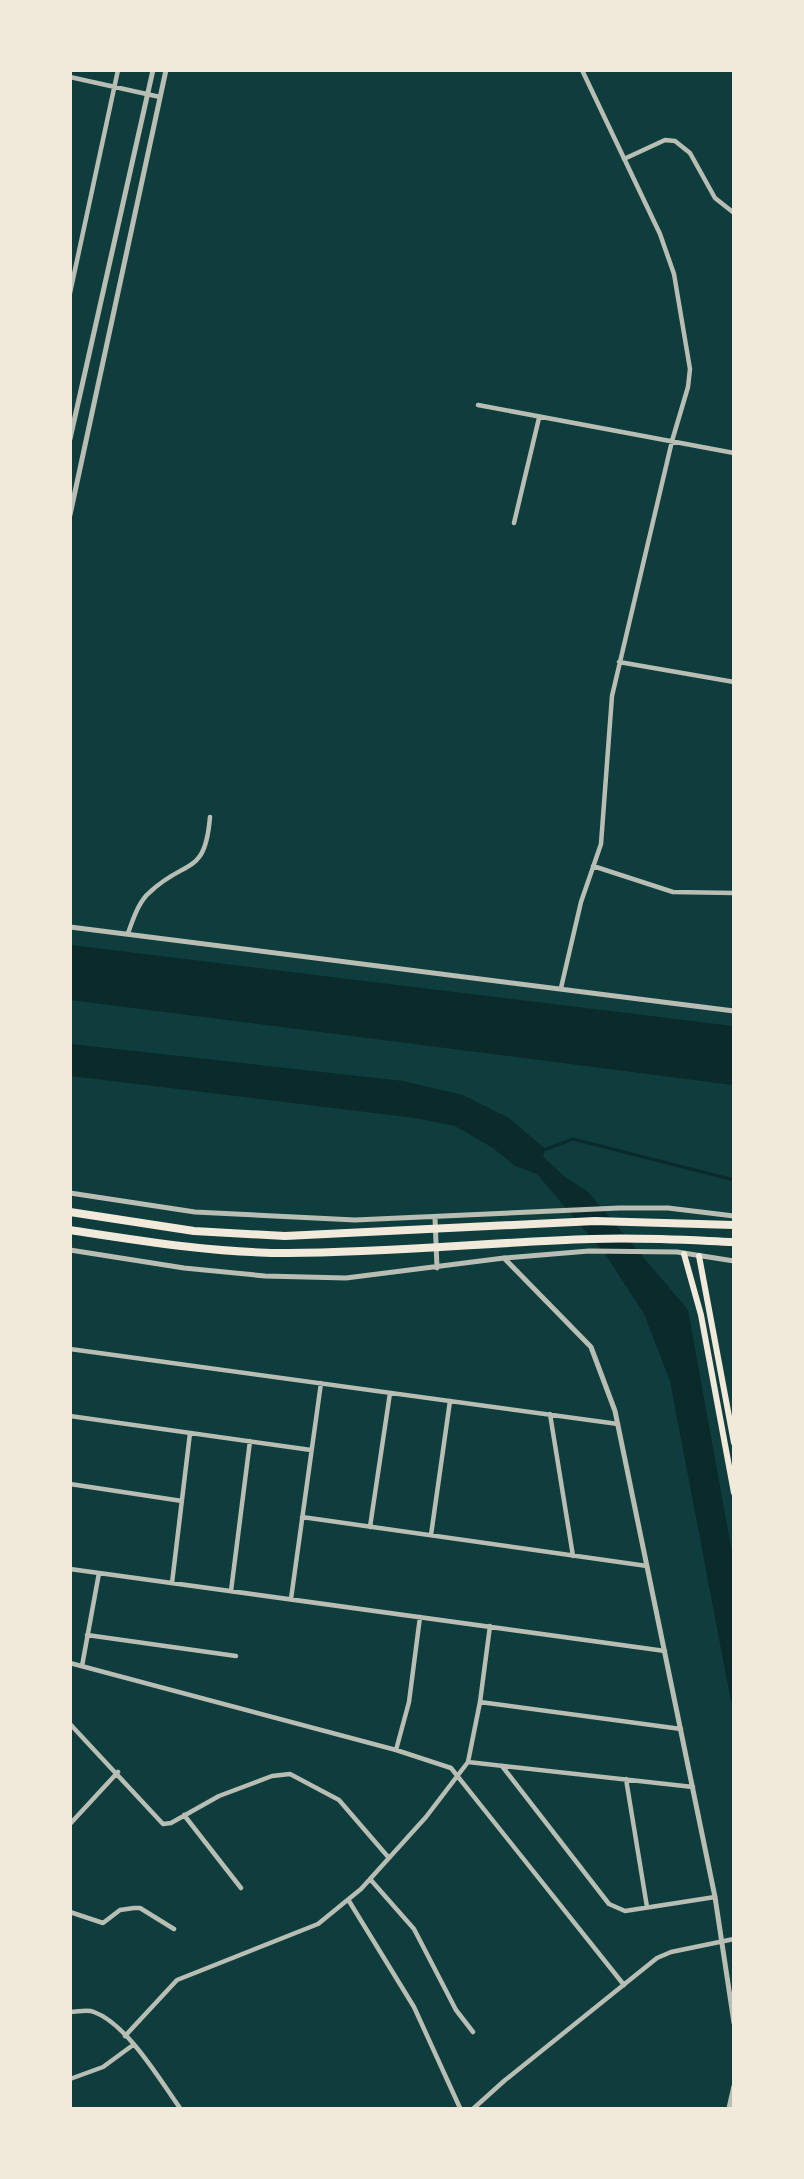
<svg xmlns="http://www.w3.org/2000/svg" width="804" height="2179" font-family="Quicksand,sans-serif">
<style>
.water{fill:#0a2a2b}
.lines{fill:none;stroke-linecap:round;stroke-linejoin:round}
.stream{stroke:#0a2a2b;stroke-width:3}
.minor{stroke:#b8beb3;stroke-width:4.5}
.tertiary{stroke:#b8beb3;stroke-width:5}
.secondary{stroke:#f1e9da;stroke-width:6}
.trunk{stroke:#f1e9da;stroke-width:8}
</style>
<rect width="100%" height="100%" fill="#0f3d3e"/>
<!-- water -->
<path class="water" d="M 71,945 L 733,1026 L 733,1085 L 71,1000 Z
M 71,1044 L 403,1081 L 463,1095 L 509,1118 L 545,1149 L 543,1157 L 564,1176 L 588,1192 L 688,1310 L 733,1558 L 733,1712 L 670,1381 L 644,1314 L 606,1255 L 537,1174 L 515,1166 L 493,1148 L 455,1126 L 415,1118 L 71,1076 Z"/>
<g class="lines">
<!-- stream -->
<path class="stream" d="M 541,1151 L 573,1139 L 734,1180"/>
<!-- minor -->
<path class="minor" d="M 70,77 L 160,97
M 624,159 L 665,140 L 675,141 L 690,153 L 715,198 L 734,213
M 70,293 L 118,70
M 478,405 L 734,453
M 514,523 L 539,418
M 619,662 L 734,682
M 593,866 L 673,892 L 734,893
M 128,933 C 133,920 138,902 150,892 C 186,858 205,877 210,817
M 561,988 L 581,902 L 601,844 L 612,696 L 672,441 L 688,387 L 690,369 L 674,274 L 660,234 L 582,70
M 70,1349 L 618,1424
M 550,1414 L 573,1556
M 70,1416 L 311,1450
M 70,1484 L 182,1501
M 302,1517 L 647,1566
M 370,1527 L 390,1393
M 431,1535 L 450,1401
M 70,1569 L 665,1651
M 172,1583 L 190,1433
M 231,1591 L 250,1441
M 291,1599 L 321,1383
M 87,1635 L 236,1656
M 70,1663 L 396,1750 L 451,1768 L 624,1985
M 82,1666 L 99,1573
M 480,1702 L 681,1729
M 70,1724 L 163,1824 L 171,1823 L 219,1796 L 272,1776 L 290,1774 L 339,1800 L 389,1858
M 396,1750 L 409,1702 L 420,1617
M 468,1762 L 693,1787
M 502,1766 L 609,1904 L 625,1911 L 715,1897
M 626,1779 L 647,1907
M 184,1815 L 241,1888
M 70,1824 L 118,1772
M 370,1879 L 414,1929 L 456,2010 L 473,2032
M 349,1901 L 414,2007 L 460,2108
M 70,1912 L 103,1923 L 120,1910 L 134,1908 L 140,1908 L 174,1929
M 70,2012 C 78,2012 87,2009 94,2012 C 127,2024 160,2080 180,2108
M 125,2036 L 177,1980 L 318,1924 L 361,1889 L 426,1817 L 468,1762 L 480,1702 L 490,1626
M 70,2079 L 103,2067 L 133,2045
M 474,2108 L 504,2081 L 657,1958 L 671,1952 L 734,1939"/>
<!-- tertiary -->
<path class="tertiary" d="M 70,439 L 153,70
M 70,515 L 166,70
M 70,927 L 734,1011
M 70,1193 L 195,1212 L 355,1220 L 619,1208 L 668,1208 L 734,1216
M 435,1218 L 437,1268
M 70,1250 L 184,1268 L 265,1276 L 346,1278 L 504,1258 L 589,1251 L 677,1252 L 734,1261
M 504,1258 L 591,1347 L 615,1411 L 715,1897 L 734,2023
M 729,2108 L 734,2086"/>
<!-- secondary -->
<path class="secondary" d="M 684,1254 L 701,1315 L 734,1493
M 699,1256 L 734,1443"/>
<!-- trunk -->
<path class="trunk" d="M 70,1212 L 194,1231 L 285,1236 L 595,1221 L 734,1225
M 70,1230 C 142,1241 215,1253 288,1253 C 390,1253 491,1242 592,1239 C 640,1237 686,1240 734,1242"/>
</g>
<!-- border -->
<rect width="804" height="2179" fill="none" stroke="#f1e9da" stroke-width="144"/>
</svg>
